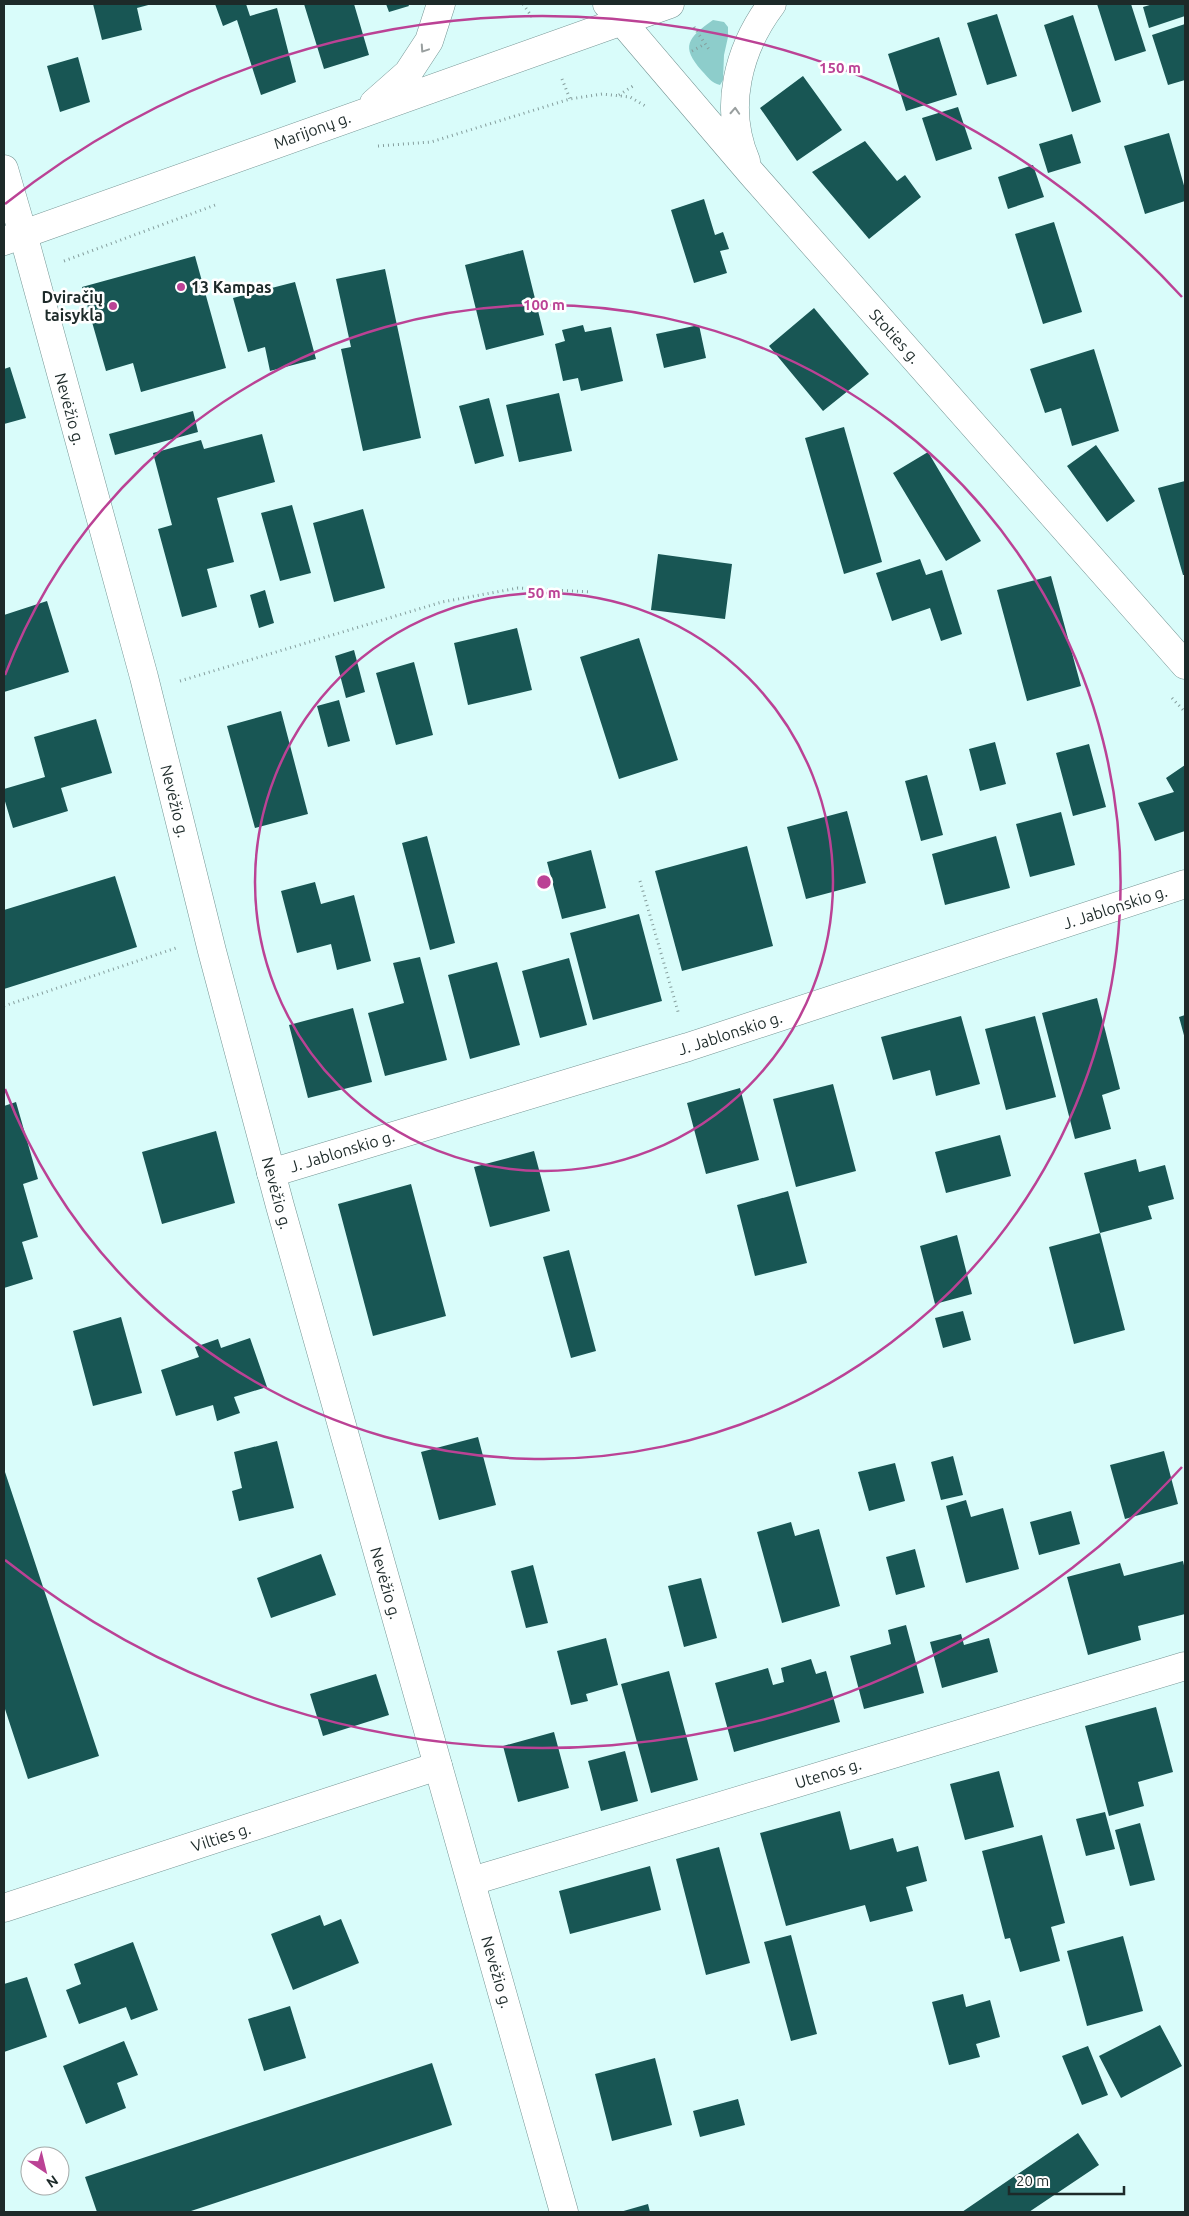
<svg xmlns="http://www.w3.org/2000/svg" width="1189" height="2216" font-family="Ubuntu,sans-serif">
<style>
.green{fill:#8dcdcb}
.building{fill:#185654}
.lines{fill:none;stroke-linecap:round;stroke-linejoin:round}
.minor-casing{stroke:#759594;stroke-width:29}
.tertiary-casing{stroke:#759594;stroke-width:29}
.secondary-casing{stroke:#759594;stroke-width:29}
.path{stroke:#859e9d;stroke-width:3;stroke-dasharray:1 4;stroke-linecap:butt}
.minor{stroke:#fff;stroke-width:28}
.tertiary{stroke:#fff;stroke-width:28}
.secondary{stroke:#fff;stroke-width:28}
.oneway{stroke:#999f9f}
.ring{fill:none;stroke:#bb4295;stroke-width:2.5}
.poi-dot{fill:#bb4295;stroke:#fff;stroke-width:2}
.labels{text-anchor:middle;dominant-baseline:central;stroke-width:5;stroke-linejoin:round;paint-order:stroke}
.street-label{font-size:16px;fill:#1d2a29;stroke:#fff}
.poi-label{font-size:16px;font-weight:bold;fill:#1d2a29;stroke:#fff;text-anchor:start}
.centre{fill:#bb4295;stroke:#fff;stroke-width:2.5}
.ring-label{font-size:15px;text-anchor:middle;font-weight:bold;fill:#bb4295;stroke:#fff;stroke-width:5;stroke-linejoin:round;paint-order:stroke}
</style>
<rect width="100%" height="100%" fill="#d9fcfa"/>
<!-- green -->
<path class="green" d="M 713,20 L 724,22 L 728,27 L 728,37 L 724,55 L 723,80 L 720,85 C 711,83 708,77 702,71 C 680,46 688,38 713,20 Z"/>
<!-- building -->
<path class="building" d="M 93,4 L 152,4 L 137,8 L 142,30 L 102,40 Z
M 215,4 L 246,4 L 250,16 L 277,8 L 296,82 L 261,95 L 237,20 L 223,26 Z
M 304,4 L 354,4 L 369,55 L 324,69 Z
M 386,4 L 408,4 L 409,6 L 389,12 Z
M 1097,4 L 1131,4 L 1146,51 L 1115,61 Z
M 1153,4 L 1185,4 L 1185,16 L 1149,28 L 1143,7 Z
M 997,14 L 1017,76 L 987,85 L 967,23 Z
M 1073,15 L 1101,102 L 1072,112 L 1044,25 Z
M 1185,24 L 1185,80 L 1168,85 L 1152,35 Z
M 939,37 L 957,95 L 906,111 L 888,54 Z
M 78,57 L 90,102 L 60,112 L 47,66 Z
M 803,76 L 842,130 L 797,161 L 760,108 Z
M 958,107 L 972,149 L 936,161 L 922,118 Z
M 1169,133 L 1185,189 L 1185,201 L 1145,214 L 1124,146 Z
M 1072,134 L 1081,163 L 1048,173 L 1039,144 Z
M 865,141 L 897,181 L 905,175 L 921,197 L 869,239 L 812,172 Z
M 1033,165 L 1044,197 L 1008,209 L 998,177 Z
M 704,199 L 715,235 L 723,232 L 729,249 L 720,251 L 727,273 L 694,283 L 671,210 Z
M 1054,222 L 1082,312 L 1043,324 L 1015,234 Z
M 523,250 L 544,335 L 486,350 L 465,265 Z
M 195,256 L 226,368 L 141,392 L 133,363 L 106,371 L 82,287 Z
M 385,269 L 421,438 L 363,451 L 341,349 L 351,347 L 336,279 Z
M 295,282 L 316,359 L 270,371 L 265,347 L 248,352 L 233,298 Z
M 814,308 L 869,374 L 823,411 L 769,346 Z
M 583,325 L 585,332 L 611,327 L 623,381 L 581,391 L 578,378 L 563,381 L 555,344 L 565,341 L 562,330 Z
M 699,325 L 706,358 L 664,368 L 656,334 Z
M 1094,349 L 1119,431 L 1072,446 L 1061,408 L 1045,413 L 1030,369 Z
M 10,367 L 26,418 L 4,424 L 4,369 Z
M 559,393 L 572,451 L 519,462 L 506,405 Z
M 489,398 L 504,456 L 475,464 L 459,406 Z
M 193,411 L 198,432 L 115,455 L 109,434 Z
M 844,427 L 882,562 L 844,574 L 805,438 Z
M 262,434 L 275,482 L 217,498 L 234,562 L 207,569 L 217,607 L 182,617 L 158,529 L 172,525 L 153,453 L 201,440 L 204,449 Z
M 1096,445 L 1135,501 L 1107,522 L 1067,466 Z
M 928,452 L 981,541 L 946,561 L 893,473 Z
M 1185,481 L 1185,575 L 1183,575 L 1158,488 Z
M 292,505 L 311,573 L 280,581 L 261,513 Z
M 363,509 L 385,588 L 334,602 L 313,523 Z
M 658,554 L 732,564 L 725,619 L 651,610 Z
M 920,559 L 926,575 L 942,570 L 962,634 L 941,641 L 930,608 L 892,621 L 876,573 Z
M 1051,576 L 1081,686 L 1027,701 L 997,590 Z
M 265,590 L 274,623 L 259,628 L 250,595 Z
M 47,601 L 69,672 L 4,692 L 4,615 Z
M 517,628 L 532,690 L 468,705 L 454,643 Z
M 639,638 L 678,760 L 619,779 L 580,657 Z
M 354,650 L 365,692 L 346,698 L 335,656 Z
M 414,662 L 433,735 L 396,745 L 376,673 Z
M 339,700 L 350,741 L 328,747 L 317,706 Z
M 281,711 L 308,814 L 255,828 L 227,726 Z
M 96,719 L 112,773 L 61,788 L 68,811 L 13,828 L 4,798 L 4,789 L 45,777 L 34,737 Z
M 995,742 L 1006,784 L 980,791 L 969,749 Z
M 1089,744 L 1106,807 L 1073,816 L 1056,753 Z
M 1185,765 L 1185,831 L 1155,841 L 1138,803 L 1174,792 L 1166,778 Z
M 927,775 L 943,835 L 921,841 L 905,781 Z
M 847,811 L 866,883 L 806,899 L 787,827 Z
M 1061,812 L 1075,865 L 1030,877 L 1016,824 Z
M 427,836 L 455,943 L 430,950 L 402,843 Z
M 996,836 L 1010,888 L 945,905 L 932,854 Z
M 747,846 L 773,946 L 682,971 L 655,871 Z
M 591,850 L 606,908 L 562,919 L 547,862 Z
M 115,876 L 137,947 L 4,989 L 4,910 Z
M 315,882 L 321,904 L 354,895 L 371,961 L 337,970 L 331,944 L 297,953 L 281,891 Z
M 639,914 L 662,1001 L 593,1020 L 570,933 Z
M 420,957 L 447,1060 L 385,1076 L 368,1013 L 404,1003 L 393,963 Z
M 569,958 L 587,1025 L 540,1038 L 522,971 Z
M 497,962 L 520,1045 L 470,1059 L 448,975 Z
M 1097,998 L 1120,1089 L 1102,1095 L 1111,1129 L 1075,1139 L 1042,1013 Z
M 353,1008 L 372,1082 L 308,1098 L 289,1025 Z
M 1185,1015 L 1185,1039 L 1179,1017 Z
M 961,1016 L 980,1084 L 936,1096 L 930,1070 L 893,1080 L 881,1037 Z
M 1035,1016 L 1056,1097 L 1006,1110 L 985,1029 Z
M 833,1084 L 856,1171 L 796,1187 L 773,1099 Z
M 740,1088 L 759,1160 L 706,1174 L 687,1103 Z
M 16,1102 L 38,1179 L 23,1184 L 38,1237 L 22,1242 L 33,1279 L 4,1288 L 4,1106 Z
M 216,1131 L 235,1203 L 162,1224 L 142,1152 Z
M 1000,1135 L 1011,1176 L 946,1193 L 935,1152 Z
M 534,1151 L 550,1211 L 490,1227 L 474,1167 Z
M 1136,1159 L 1139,1172 L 1165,1165 L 1174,1199 L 1148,1206 L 1152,1219 L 1100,1233 L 1084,1173 Z
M 411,1184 L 446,1316 L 373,1336 L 338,1204 Z
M 788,1191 L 807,1263 L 755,1276 L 737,1205 Z
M 1100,1233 L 1125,1330 L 1074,1344 L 1049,1247 Z
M 957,1235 L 972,1294 L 935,1304 L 920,1246 Z
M 569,1250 L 596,1351 L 571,1358 L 543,1257 Z
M 963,1311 L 971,1340 L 943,1348 L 935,1318 Z
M 121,1317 L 142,1393 L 93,1406 L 73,1331 Z
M 250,1338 L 267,1387 L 234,1397 L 240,1413 L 217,1421 L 213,1405 L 176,1416 L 161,1370 L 199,1357 L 195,1347 L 218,1339 L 221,1348 Z
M 478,1437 L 496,1505 L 439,1520 L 421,1452 Z
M 277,1441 L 294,1508 L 239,1521 L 232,1491 L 242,1488 L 234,1452 Z
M 1164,1451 L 1178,1504 L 1125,1519 L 1110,1465 Z
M 953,1456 L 963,1495 L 941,1500 L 931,1462 Z
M 895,1463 L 905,1501 L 869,1511 L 858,1472 Z
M 4,1469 L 99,1756 L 28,1779 L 4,1706 Z
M 966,1500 L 971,1517 L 1003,1508 L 1019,1569 L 966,1583 L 946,1506 Z
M 1071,1511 L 1080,1544 L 1039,1555 L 1030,1522 Z
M 791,1522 L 795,1536 L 819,1529 L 840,1606 L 782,1623 L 757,1532 Z
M 915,1549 L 925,1587 L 896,1595 L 886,1557 Z
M 321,1554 L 336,1595 L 271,1618 L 257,1578 Z
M 1183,1561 L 1185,1570 L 1185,1614 L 1138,1626 L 1141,1640 L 1088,1655 L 1067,1577 L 1120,1563 L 1124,1576 Z
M 533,1565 L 548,1623 L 526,1628 L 511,1571 Z
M 701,1578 L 717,1638 L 684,1647 L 668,1586 Z
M 906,1625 L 924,1693 L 864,1709 L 850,1656 L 891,1644 L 888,1630 Z
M 961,1634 L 964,1645 L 989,1638 L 998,1672 L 942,1688 L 930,1642 Z
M 606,1638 L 618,1685 L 586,1694 L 588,1701 L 571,1705 L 557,1651 Z
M 811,1659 L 816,1674 L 826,1671 L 840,1722 L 734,1752 L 715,1683 L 768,1668 L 773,1685 L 784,1682 L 781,1668 Z
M 669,1671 L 698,1780 L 651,1793 L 621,1684 Z
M 376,1674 L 389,1715 L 323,1736 L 310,1694 Z
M 1156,1707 L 1173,1772 L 1138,1782 L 1144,1806 L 1109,1816 L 1085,1726 Z
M 554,1732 L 569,1788 L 518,1802 L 503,1746 Z
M 625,1751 L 638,1801 L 601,1811 L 588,1761 Z
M 999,1771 L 1014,1827 L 965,1840 L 950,1784 Z
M 840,1811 L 850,1850 L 893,1838 L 897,1852 L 918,1846 L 927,1881 L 906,1887 L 913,1911 L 870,1922 L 865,1905 L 786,1926 L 760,1833 Z
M 1105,1812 L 1115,1849 L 1086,1856 L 1076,1819 Z
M 1140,1823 L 1155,1880 L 1130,1886 L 1115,1830 Z
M 1042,1835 L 1065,1923 L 1051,1927 L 1060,1961 L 1020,1972 L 1010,1938 L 1005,1939 L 982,1851 Z
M 719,1847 L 750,1963 L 706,1975 L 676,1859 Z
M 650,1866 L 661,1910 L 570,1934 L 559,1891 Z
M 320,1915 L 324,1926 L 341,1919 L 359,1963 L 293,1990 L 271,1934 Z
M 791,1935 L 817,2034 L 791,2041 L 764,1942 Z
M 1123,1936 L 1143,2011 L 1087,2026 L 1067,1951 Z
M 133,1942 L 158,2010 L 131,2020 L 126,2007 L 79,2024 L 66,1990 L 81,1984 L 74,1964 Z
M 27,1977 L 47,2037 L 4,2052 L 4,1984 Z
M 963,1994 L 966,2007 L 990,2000 L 1000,2037 L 976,2044 L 980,2057 L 949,2065 L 932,2002 Z
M 290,2006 L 306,2058 L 264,2071 L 248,2019 Z
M 1160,2025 L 1182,2066 L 1121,2098 L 1099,2056 Z
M 124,2041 L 138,2075 L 117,2083 L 126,2108 L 86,2124 L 63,2066 Z
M 1088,2046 L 1108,2095 L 1082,2105 L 1062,2056 Z
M 655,2058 L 672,2125 L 612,2141 L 595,2074 Z
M 432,2063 L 452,2125 L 188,2212 L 97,2212 L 85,2177 Z
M 738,2099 L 745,2125 L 700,2137 L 693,2111 Z
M 1078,2133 L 1099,2165 L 1029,2212 L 962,2212 Z
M 648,2204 L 650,2212 L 620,2212 Z"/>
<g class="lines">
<!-- minor casing -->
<g class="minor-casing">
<path id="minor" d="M 4,169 L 23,234
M 271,1173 L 688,1047 L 1185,884
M 472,1881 L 1185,1666
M 4,1908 L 438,1766"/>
</g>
<!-- tertiary casing -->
<g class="tertiary-casing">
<path id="tertiary" d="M 23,234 L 144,677 L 212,951 L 280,1206 L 564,2212"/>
</g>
<!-- secondary casing -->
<g class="secondary-casing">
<path id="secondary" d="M 607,4 L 752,174 L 1185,665
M 374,103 L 408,73 L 429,41 L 441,4
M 746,161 C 723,108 738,49 772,4
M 4,241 L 670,4"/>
</g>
<!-- path -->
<path class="path" d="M 523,4 L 532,17
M 694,27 L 710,51
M 692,51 L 705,44
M 562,79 L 570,99
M 619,95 L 633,86
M 378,146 L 431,142 L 570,99 L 602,94 L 630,97 L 647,107
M 64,261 L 218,204
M 180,681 L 442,602 L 518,588 L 591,592
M 1172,698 L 1185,712
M 640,881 L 679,1015
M 4,1006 L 176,948"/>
<!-- minor -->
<use href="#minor" class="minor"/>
<!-- tertiary -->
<use href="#tertiary" class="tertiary"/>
<!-- secondary -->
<use href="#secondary" class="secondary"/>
</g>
<!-- one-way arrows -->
<defs><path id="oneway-chevron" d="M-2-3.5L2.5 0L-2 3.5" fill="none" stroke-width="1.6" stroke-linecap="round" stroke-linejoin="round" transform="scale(1.25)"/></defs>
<g class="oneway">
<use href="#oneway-chevron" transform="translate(424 49) rotate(124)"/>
<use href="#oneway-chevron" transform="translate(735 111) rotate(-87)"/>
</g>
<!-- distance rings -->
<g class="ring">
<circle cx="544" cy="882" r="289"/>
<path d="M5 675A577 577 0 1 1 5 1089"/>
<path d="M1182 1467A866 866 0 0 1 5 1560M5 204A866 866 0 0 1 1182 297"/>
</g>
<!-- markers -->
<g class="poi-dot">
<circle cx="181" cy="287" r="5"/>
<circle cx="113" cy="306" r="5"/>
</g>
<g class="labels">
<!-- street labels -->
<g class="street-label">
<text transform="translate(312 130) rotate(-20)">Marijonų g.</text>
<text transform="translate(895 336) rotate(48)">Stoties g.</text>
<text transform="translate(70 409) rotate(75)">Nevėžio g.</text>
<text transform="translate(175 801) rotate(76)">Nevėžio g.</text>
<text transform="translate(1115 907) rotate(-18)">J. Jablonskio g.</text>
<text transform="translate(730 1033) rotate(-18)">J. Jablonskio g.</text>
<text transform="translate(342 1151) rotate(-17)">J. Jablonskio g.</text>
<text transform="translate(277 1193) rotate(75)">Nevėžio g.</text>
<text transform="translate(386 1583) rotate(74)">Nevėžio g.</text>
<text transform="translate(828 1773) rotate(-17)">Utenos g.</text>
<text transform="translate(221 1837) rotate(-18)">Vilties g.</text>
<text transform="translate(497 1972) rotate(74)">Nevėžio g.</text>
</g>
<!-- poi labels -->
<g class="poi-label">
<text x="191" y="287">13 Kampas</text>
<text x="103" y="297" text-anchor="end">Dviračių<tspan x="103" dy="18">taisykla</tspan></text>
</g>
</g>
<circle cx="544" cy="882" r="8" class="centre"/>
<g class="ring-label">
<text x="840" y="73">150 m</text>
<text x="544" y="310">100 m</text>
<text x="544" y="598">50 m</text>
</g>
<!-- border -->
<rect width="1189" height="2216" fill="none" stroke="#1d2a29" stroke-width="10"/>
<!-- north arrow -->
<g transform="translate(45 2171) rotate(145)"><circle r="24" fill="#ffffff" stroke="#a5aaa9"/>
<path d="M0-4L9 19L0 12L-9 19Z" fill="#bb4295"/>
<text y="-8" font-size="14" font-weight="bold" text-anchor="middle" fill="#1d2a29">N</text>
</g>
<!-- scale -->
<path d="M1009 2186v8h115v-8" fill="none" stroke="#1d2a29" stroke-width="2.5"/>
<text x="1016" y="2186" font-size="15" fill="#1d2a29" stroke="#ffffff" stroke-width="4" paint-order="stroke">20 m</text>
</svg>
